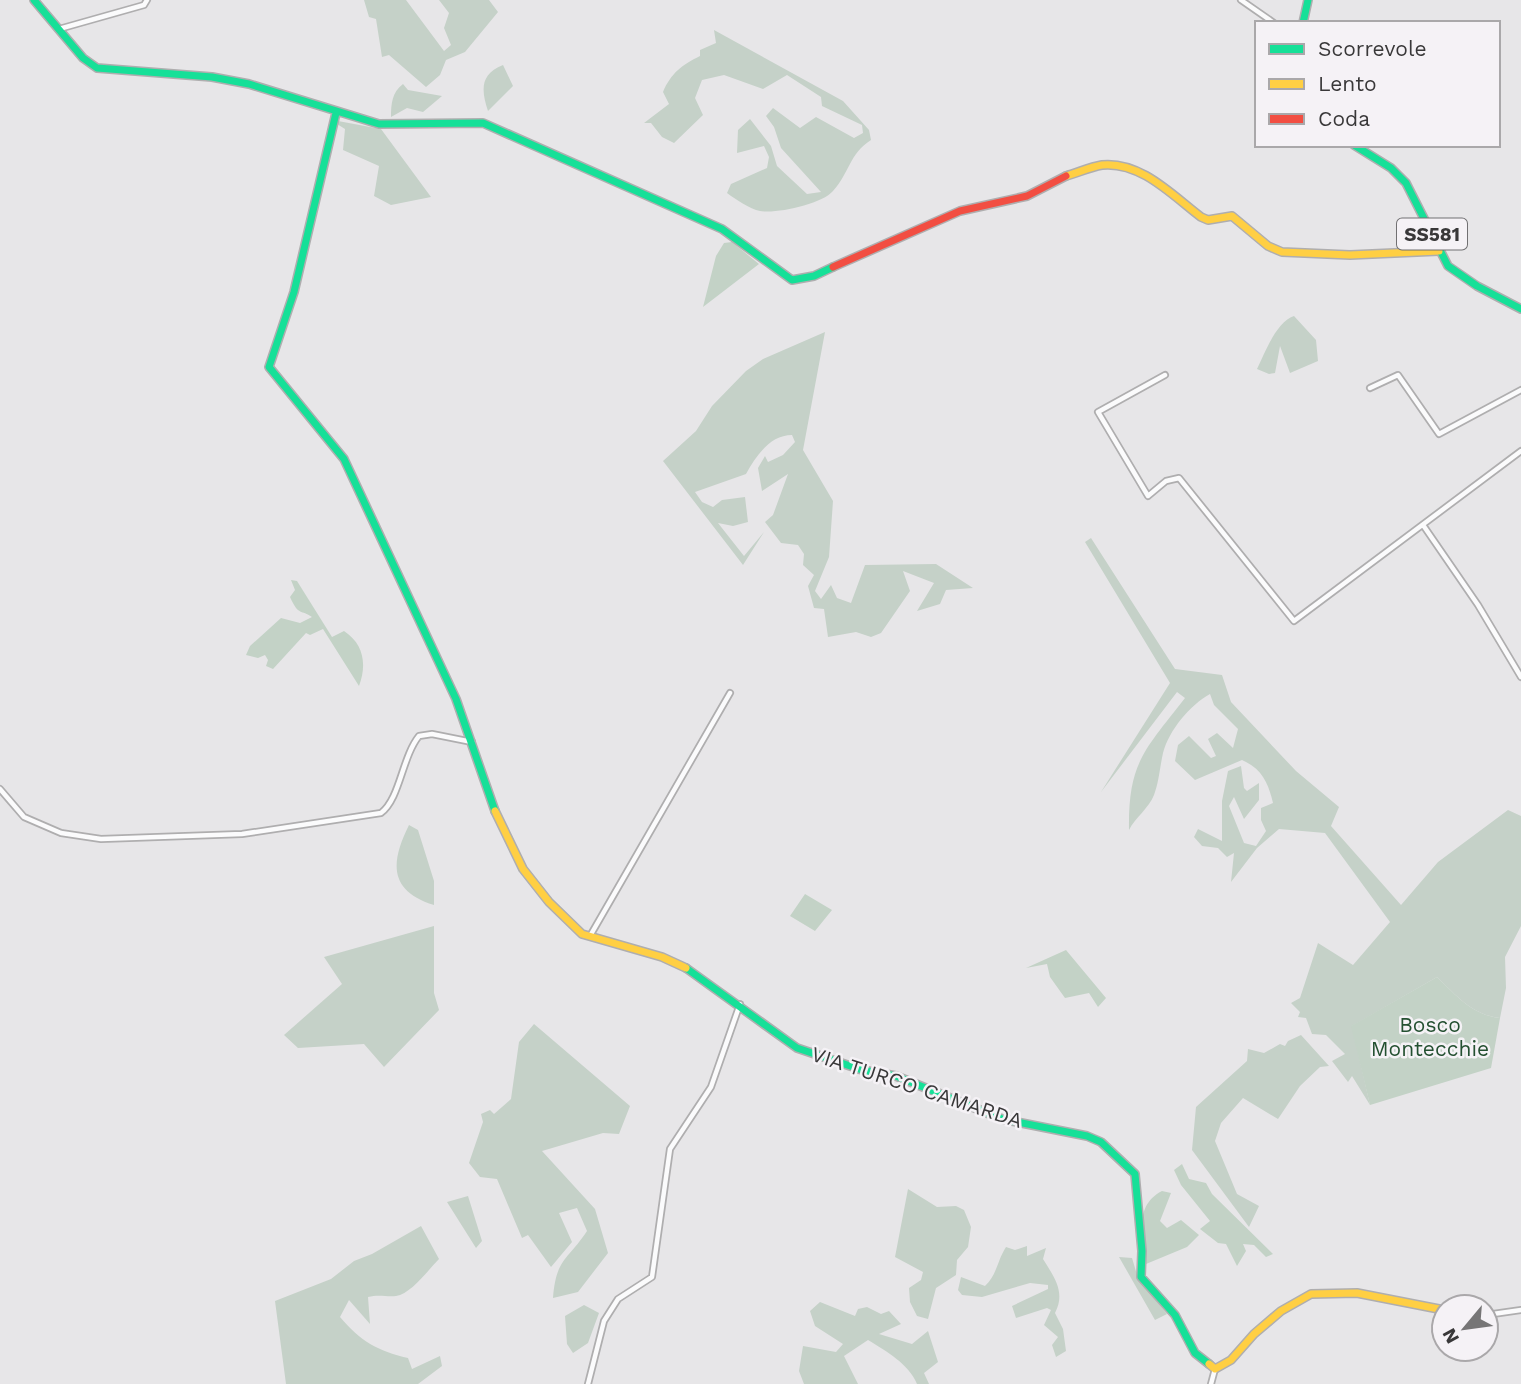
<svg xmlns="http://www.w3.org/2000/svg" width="1521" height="1384" font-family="'Work Sans',sans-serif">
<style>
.green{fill:#c5d1c8}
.forest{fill:#c3d2c6}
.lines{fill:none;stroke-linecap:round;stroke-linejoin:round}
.street-casing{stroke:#afaeaf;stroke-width:8}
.fast-casing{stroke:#afaeaf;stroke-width:10}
.slow-casing{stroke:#afaeaf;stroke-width:10}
.jam-casing{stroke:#afaeaf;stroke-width:10}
.street{stroke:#fbfbfc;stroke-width:4.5}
.fast{stroke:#16e098;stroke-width:7}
.slow{stroke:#ffcf43;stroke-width:7}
.jam{stroke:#f24e42;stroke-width:7}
.labels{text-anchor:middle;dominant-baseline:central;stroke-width:5;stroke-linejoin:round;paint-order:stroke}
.shield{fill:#f5f2f6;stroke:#717072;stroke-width:2}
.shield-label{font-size:19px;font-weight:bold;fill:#393839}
.park-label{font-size:21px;fill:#245031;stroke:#f5f2f6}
.street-label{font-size:21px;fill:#393839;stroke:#f5f2f6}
</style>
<rect width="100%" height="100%" fill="#e7e6e8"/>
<!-- green -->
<path class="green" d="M 364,0 L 406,0 L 444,51 L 451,45 L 444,28 L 449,13 L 439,0 L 489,0 L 498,12 L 465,52 L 446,60 L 440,75 L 426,87 L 389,55 L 382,57 L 376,19 L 369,17 Z
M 714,30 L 843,101 L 869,130 L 871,140 C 849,154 850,172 833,191 C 822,204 777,214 760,211 C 750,209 735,199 727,193 L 731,184 L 767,168 L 769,157 L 764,146 L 737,153 L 738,130 L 750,119 L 771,146 L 777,166 L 807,194 L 821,192 L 781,148 L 774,127 L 766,116 L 773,108 L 800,128 L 816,117 L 854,138 L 863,133 L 862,125 L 822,106 L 821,97 L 787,75 L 763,89 L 724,75 L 702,80 L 695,98 L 703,115 L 674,143 L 662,137 L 651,123 L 644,123 L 669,104 L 663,92 C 671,73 682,65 700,56 L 700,50 L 716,43 Z
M 503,65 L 513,86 L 488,111 C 481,90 480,74 503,65 Z
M 403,84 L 408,90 L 442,96 L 423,112 L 407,108 L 391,117 C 391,104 392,92 403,84 Z
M 338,121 L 381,129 L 431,197 L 391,205 L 374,196 L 379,166 L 343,150 L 345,129 L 337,124 Z
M 1294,316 L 1316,340 L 1318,361 L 1290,373 L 1280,346 L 1275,373 L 1269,374 L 1257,369 C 1265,353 1276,322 1294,316 Z
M 825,332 L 803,450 L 833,501 L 829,557 L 815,591 L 821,599 L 831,585 L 837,598 L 851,603 L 865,565 L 936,564 L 973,588 L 946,590 L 940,604 L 917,611 L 934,583 L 903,571 L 910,591 L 881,633 L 871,637 L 856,632 L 828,637 L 824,609 L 814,608 L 808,586 L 814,575 L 803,565 L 804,554 L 798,545 L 781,543 L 765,522 L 773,515 L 788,474 L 762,491 L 758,468 L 765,456 L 768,462 L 783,455 L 795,442 L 792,435 C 770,435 756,456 746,474 L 695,492 L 702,502 L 713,507 L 722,500 L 745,497 L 748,522 L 733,526 L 718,523 L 744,556 L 764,532 L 743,565 L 663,461 L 696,431 L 712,406 L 746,371 L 763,359 Z
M 1091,538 L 1175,669 L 1222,675 L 1231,702 L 1296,771 L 1339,807 L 1331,826 L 1401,905 L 1438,862 L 1508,810 L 1521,816 L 1521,926 L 1505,957 L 1506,988 L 1500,1018 C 1472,1015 1456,995 1437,977 L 1352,1026 L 1370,1105 L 1352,1076 L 1348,1082 L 1332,1061 L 1345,1054 L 1326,1035 L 1312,1034 L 1306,1018 L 1298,1017 L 1300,1012 L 1291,1003 L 1300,998 L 1318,943 L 1353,965 L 1390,922 L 1325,833 L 1279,829 L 1257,848 L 1231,882 L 1234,853 L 1227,857 L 1218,848 L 1202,846 L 1194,837 L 1198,829 L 1222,841 L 1222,801 L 1228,771 L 1241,766 L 1244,788 L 1247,791 L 1259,783 L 1259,800 L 1244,819 L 1234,797 L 1229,806 L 1244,843 L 1256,846 L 1266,831 L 1261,820 L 1261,808 L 1273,803 C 1268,782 1262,769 1242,760 L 1195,780 L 1175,761 L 1178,745 L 1189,736 L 1211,758 L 1216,756 L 1208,739 L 1217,733 L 1233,748 L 1238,729 L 1214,705 L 1210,694 C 1190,705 1169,730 1163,753 C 1160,766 1159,782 1154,795 C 1149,808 1135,818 1129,830 C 1128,762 1145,750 1185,698 L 1177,692 L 1101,792 L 1170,683 L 1085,542 Z
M 409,825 L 418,830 L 434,881 L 434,905 C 389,891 390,863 409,825 Z
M 434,926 L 434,993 L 439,1010 L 384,1067 L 364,1044 L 298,1048 L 284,1035 L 342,984 L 324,957 Z
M 534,1024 L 630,1106 L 619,1134 L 603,1133 L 542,1151 L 595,1209 L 608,1253 L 578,1292 L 553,1298 C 556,1258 568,1260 587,1231 L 577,1208 L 559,1213 L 572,1242 L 551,1267 L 528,1235 L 522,1238 L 497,1179 L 480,1177 L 469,1163 L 483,1122 L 481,1114 L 490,1110 L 494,1114 L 511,1099 L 519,1042 Z
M 1301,1035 L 1329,1066 L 1320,1067 L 1300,1086 L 1278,1119 L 1243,1098 L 1221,1123 L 1215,1141 L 1237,1194 L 1259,1206 L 1249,1227 L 1192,1150 L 1196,1107 L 1247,1061 L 1248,1049 L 1264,1053 L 1280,1044 L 1285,1046 L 1288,1041 Z
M 908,1189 L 937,1207 L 956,1206 L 964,1210 L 971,1227 L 968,1247 L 957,1260 L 956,1275 L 936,1288 L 928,1319 L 917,1316 L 910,1302 L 909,1288 L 921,1280 L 923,1272 L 895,1257 Z
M 468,1196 L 482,1241 L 476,1248 L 447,1202 Z
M 421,1226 L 439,1259 C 429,1269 411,1294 396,1296 C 386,1297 379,1294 368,1297 L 370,1324 L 349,1300 L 340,1317 C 360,1341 378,1351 408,1358 L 412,1369 L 440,1356 L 442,1366 L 418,1384 L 286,1384 L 275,1301 L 331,1279 L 354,1261 L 372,1254 Z
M 1027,1246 L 1027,1256 L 1046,1248 L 1043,1259 C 1054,1277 1066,1292 1055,1313 L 1063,1329 L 1066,1351 L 1056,1357 L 1052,1345 L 1058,1337 L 1044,1325 L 1051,1310 L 1047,1308 L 1016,1318 L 1012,1306 L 1048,1289 L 1048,1285 L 1030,1283 L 982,1297 L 962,1295 L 958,1290 L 961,1277 L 985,1286 C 997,1275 997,1261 1006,1247 L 1015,1250 Z
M 1119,1257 L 1132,1258 L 1138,1278 L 1167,1314 L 1155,1320 Z
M 820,1302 L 855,1316 L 858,1309 L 867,1307 L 881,1314 L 889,1311 L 901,1324 L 879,1334 L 912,1344 L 928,1331 L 938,1362 L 924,1373 L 929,1384 L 917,1384 C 909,1364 886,1351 868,1340 L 844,1356 L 858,1384 L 804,1384 L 799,1371 L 803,1346 L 836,1352 L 843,1344 L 815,1326 L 810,1311 Z
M 584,1305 L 599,1313 L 588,1343 L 573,1353 L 567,1344 L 565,1316 Z"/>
<!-- forest -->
<path class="forest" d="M 732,242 L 759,264 L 703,307 L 716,256 L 724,243 Z
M 291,580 L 297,581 L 332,637 L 344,631 C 364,644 367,665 359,686 L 323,629 L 310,635 L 306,633 L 273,669 L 266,666 L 268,660 L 265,655 L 258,658 L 246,655 L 250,646 L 281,618 L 300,623 L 312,617 C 301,609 299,617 290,597 L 295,590 Z
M 805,894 L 832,910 L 815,931 L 790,916 Z
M 1066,950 L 1106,998 L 1098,1007 L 1089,993 L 1065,998 L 1050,977 L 1047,964 L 1026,968 Z
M 1437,977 C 1456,995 1472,1015 1500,1018 L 1491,1068 L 1370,1105 L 1351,1026 Z
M 1182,1164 L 1189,1179 L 1206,1183 L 1212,1194 L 1273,1254 L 1266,1257 L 1254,1245 L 1243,1244 L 1246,1251 L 1237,1266 L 1226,1244 L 1218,1243 L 1200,1229 L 1210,1221 L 1181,1185 L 1174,1170 Z
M 1162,1191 L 1171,1193 L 1160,1221 L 1167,1228 L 1181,1220 L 1199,1235 L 1187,1247 L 1146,1264 C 1143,1237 1133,1206 1162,1191 Z"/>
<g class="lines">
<!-- street casing -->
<g class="street-casing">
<path id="street" d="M 1241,0 L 1274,23
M 59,29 L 144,5 L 147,0
M 1165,375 L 1098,412 L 1148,496 L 1166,481 L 1179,478 L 1294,621 L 1521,451
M 1370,388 L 1398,375 L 1439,434 L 1521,390
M 1423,525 L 1478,605 L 1521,677
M 0,789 L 24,817 L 61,833 L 101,839 L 242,834 L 381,813 C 400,799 402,757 419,736 L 432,734 L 472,742
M 590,936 L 730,693
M 1486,1315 L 1521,1310
M 588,1384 L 604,1321 L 618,1299 L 652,1277 L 670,1149 L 711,1087 L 740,1004
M 1211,1384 L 1215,1369"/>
</g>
<!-- fast casing -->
<g class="fast-casing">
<path id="fast" d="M 34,0 L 83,58 L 97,68 L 212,77 L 249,84 L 379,124 L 483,123 L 722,229 L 792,280 L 814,276 L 833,267
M 1303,23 L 1308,0
M 336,113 L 294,292 L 269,367 L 344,459 L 456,699 L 495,811
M 1354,145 L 1391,168 L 1406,183 L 1448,266 L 1477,286 L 1521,309
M 686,968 L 797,1048 L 862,1070 L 896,1076 L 1002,1119 L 1087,1136 L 1101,1142 L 1135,1174 L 1142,1251 L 1141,1277 L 1175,1315 L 1195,1353 L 1209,1364"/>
</g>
<!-- slow casing -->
<g class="slow-casing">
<path id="slow" d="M 1066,176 C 1077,173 1090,167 1102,165 C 1141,161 1173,196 1201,217 L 1208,220 L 1232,216 L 1268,246 L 1282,252 L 1350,255 L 1439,251
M 495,811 L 523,869 L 549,902 L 582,934 L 662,957 L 686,968
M 1209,1364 L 1215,1369 L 1231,1360 L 1254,1334 L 1281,1311 L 1311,1294 L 1357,1293 L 1444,1310"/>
</g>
<!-- jam casing -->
<g class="jam-casing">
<path id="jam" d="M 833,267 L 960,211 L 1027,196 L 1066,176"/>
</g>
<!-- street -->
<use href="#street" class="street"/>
<!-- fast -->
<use href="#fast" class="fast"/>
<!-- slow -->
<use href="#slow" class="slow"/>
<!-- jam -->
<use href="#jam" class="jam"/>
</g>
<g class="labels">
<!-- shield labels -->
<rect class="shield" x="1397" y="218.5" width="70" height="31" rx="5"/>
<g class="shield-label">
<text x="1432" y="234">SS581</text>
</g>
<!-- park labels -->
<g class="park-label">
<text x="1430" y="1024">Bosco<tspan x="1430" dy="24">Montecchie</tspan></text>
</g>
<!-- street labels -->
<g class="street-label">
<text transform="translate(917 1087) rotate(18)">VIA TURCO CAMARDA</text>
</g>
</g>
<!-- legend -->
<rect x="1255" y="21" width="245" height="126" fill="#f5f2f6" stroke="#aaa8aa" stroke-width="2"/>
<rect x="1269" y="44" width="35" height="10" fill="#16e098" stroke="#aaa8aa" stroke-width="2"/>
<text x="1318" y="56" font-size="21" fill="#393839">Scorrevole</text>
<rect x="1269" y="79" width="35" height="10" fill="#ffcf43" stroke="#aaa8aa" stroke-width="2"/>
<text x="1318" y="91" font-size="21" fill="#393839">Lento</text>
<rect x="1269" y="114" width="35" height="10" fill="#f24e42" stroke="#aaa8aa" stroke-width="2"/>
<text x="1318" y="126" font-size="21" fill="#393839">Coda</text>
<!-- north arrow -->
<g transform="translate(1465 1328) rotate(241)"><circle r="33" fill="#f5f2f6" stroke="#aaa8aa" stroke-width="2"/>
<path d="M0-5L12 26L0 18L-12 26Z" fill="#767576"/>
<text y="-10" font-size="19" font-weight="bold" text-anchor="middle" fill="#393839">N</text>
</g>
</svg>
